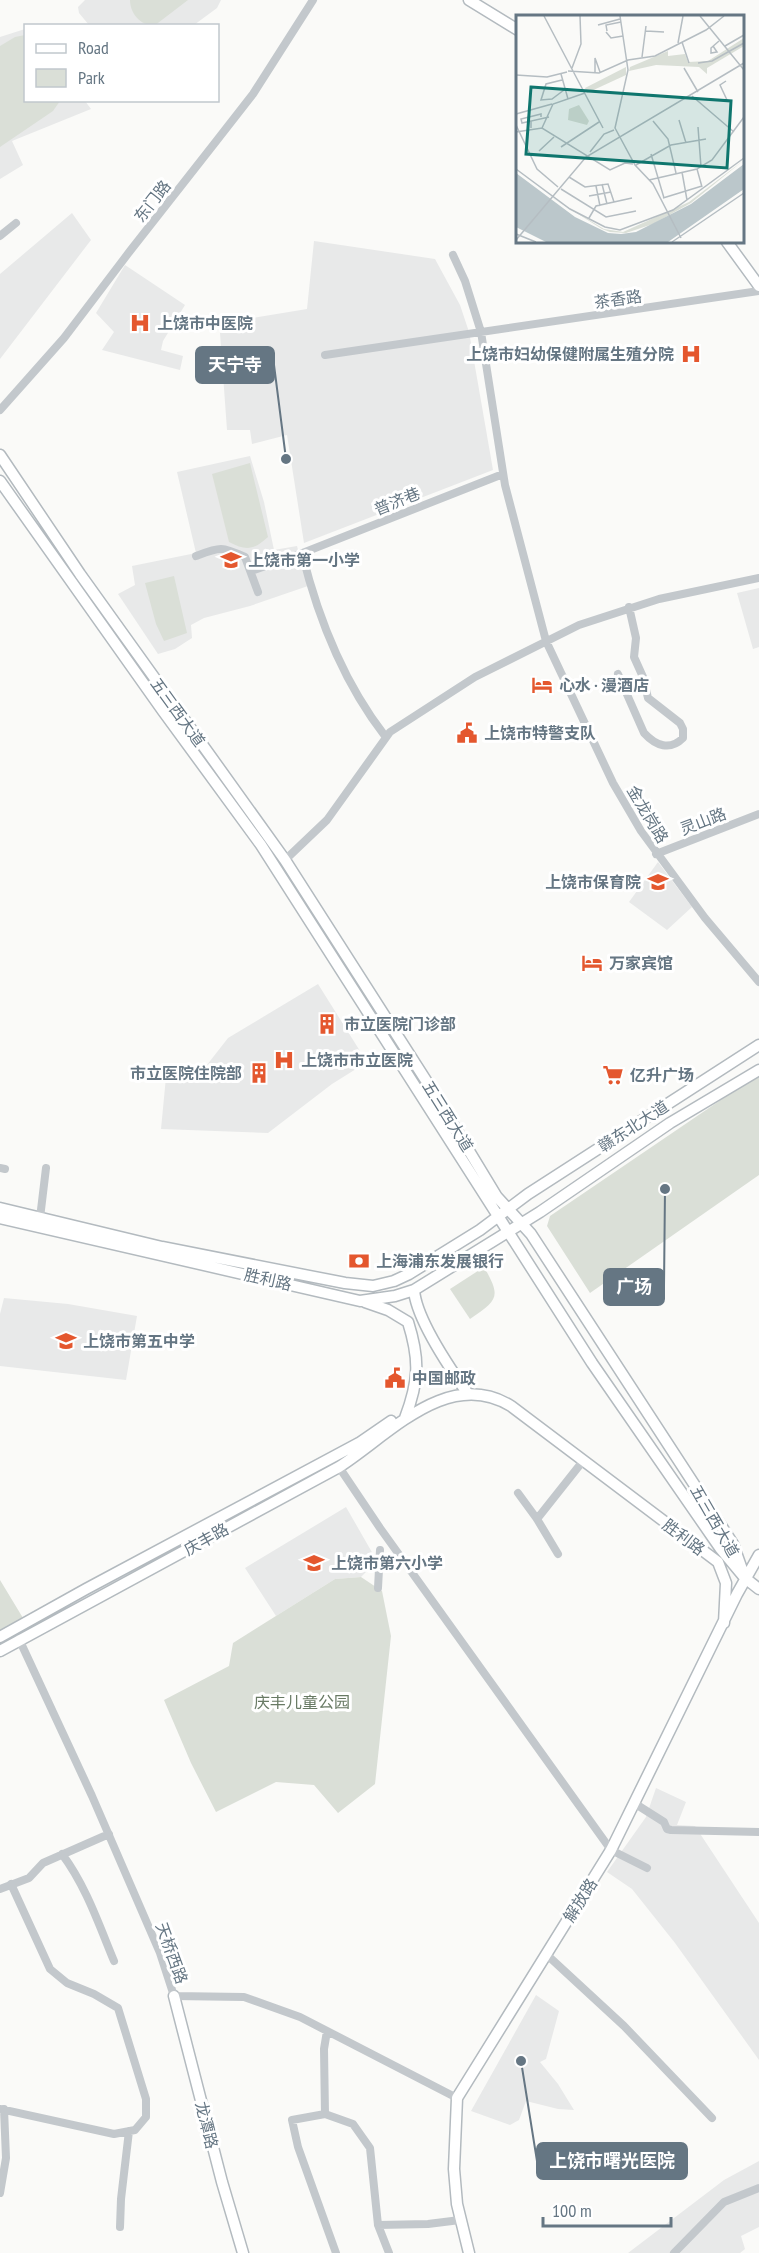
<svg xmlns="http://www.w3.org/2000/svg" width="759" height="2253" font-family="'PT Sans Narrow','Noto Sans SC',sans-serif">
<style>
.built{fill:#e8e9e9}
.green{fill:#dadfd7}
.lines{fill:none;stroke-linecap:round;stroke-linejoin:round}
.secondary-casing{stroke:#b3babf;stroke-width:13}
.street{stroke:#c3c8cc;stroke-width:8}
.secondary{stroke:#fff;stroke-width:10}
.labels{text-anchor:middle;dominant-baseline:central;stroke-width:6;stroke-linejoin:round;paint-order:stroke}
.street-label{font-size:16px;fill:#657683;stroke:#fff}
.poi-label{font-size:16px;font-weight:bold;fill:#657683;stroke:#fff;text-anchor:start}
.park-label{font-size:16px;fill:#687a64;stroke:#fff}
.inset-road{fill:none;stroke:#b5bdc2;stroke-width:1.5}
.view{fill:#0f766e;fill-opacity:0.15;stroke:#0f766e;stroke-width:3}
.inset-edge{fill:none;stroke:#657683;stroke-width:3}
.leader{fill:none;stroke:#657683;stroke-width:2}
.callout-dot{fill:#657683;stroke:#fff;stroke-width:2}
.callout{fill:#657683;stroke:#657683;stroke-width:2}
.callout-label{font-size:18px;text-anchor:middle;font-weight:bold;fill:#fff}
</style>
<rect width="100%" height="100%" fill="#fafaf8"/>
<!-- built -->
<path class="built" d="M 85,0 L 221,0 L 217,8 L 194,25 L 89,25 L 79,13 L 78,7 Z
M 25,29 L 26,100 L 85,101 L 91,109 L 12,141 L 23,165 L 0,179 L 0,37 Z
M 72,213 L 91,240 L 0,359 L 0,274 Z
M 314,241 L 435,259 L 460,305 L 469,332 L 493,470 L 304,543 L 287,435 L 252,444 L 250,430 L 227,430 L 220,333 L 241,320 L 307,309 Z
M 125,265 L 185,305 L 163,341 L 161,350 L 183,356 L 180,370 L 102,350 L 114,332 L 96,313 Z
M 250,456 L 264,502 L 274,550 L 297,546 L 308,586 L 250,606 L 204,618 L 191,625 L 192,638 L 175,649 L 158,654 L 118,594 L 135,585 L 132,566 L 196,553 L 177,472 Z
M 759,588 L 759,647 L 753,649 L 737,593 Z
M 658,862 L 692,907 L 667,930 L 629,902 Z
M 318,984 L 360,1051 L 356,1069 L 332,1084 L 268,1133 L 161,1129 L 166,1077 L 196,1079 L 228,1038 Z
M 4,1298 L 68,1304 L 137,1316 L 126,1380 L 0,1366 L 0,1314 Z
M 346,1507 L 377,1561 L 361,1577 L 335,1579 L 276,1616 L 245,1568 Z
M 656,1788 L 686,1802 L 677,1825 L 695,1826 L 759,1923 L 759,2060 L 675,1943 L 632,1889 L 607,1872 L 646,1817 Z
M 536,1995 L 559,2011 L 546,2059 L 540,2062 L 558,2084 L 574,2110 L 558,2109 L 526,2101 L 519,2120 L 510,2125 L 471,2111 Z
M 759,2161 L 759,2227 L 741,2236 L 745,2249 L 740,2253 L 628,2253 L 724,2180 Z"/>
<!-- green -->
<path class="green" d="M 130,0 L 188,0 L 154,26 C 140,25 130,13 130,0 Z
M 25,35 L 26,100 L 60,101 L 53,111 L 0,147 L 0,46 L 15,37 Z
M 250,463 L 268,537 C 254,550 246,551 229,542 L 212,474 Z
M 174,576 L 187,633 L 164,641 L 156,624 L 145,583 Z
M 759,1074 L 759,1175 L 590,1293 L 547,1226 L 550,1216 Z
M 484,1267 C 502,1298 497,1300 470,1319 L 450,1289 Z
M 361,1577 L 382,1591 L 391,1636 L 375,1784 L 338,1813 L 314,1785 L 276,1782 L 216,1812 L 191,1763 L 164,1700 L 229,1666 L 233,1643 L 335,1579 Z
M 0,1580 L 23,1618 L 0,1631 Z"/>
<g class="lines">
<!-- secondary casing -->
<g class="secondary-casing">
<path id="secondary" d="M 469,0 L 518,30
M 727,242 L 759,286
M 0,455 L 80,574 L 285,860 L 434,1093 L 497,1197 L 531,1234 L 733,1544 L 745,1578
M 0,481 L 163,711 L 261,845 L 592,1363 L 720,1548 L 745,1578 L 759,1589
M 0,1208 L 162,1247 L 345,1283 L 373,1286 L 394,1281 L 409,1274 L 480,1230 L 528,1194 L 759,1045
M 0,1218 L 360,1301 L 395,1296 L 414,1290 L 540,1212 L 670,1123 L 759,1070
M 414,1290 C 416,1318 451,1370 468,1394
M 365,1302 L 388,1310 L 408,1322 C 420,1360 419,1381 405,1418
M 0,1637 L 86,1589 L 359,1443 L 391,1421
M 0,1651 L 339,1467 C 389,1435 448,1367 511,1406 L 718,1562 L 726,1583 L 724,1623
M 174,1996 L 222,2182 L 243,2253
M 469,2253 L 457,2204 L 454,2169 L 457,2098 L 611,1850 L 737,1594 L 759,1555"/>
</g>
<!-- street -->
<path class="street" d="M 0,236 L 16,223
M 453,255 L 465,281 L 481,332 L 505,485 L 546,641 L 613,783 L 641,831 L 705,918 L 759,982
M 325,355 L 759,291
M 0,410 L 64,338 L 130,251 L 214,144 L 253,94 L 313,0
M 302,553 C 318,618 344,683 385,736
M 196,556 C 220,547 221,546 245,557 L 258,592
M 251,571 L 300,554 L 503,474
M 618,674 L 644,733 C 656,746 670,751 683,738 L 683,729 L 680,723 L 648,698 L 643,677 L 634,657 L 636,638 L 629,607
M 656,854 L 759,814
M 285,860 L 327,820 L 390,732 L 475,677 L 579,625 L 659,599 L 759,578
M 0,1168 L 5,1169
M 40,1218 L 46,1168
M 339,1467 L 380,1528 L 611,1850 L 647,1868
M 518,1493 L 537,1519 L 558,1554
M 537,1519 L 583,1461
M 378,1588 L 380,1550
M 19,1639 L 92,1796 L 160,1953 L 174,1996 L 244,1997 L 300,2017 L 457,2098
M 634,1803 L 664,1822 L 667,1829 L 671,1830 L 759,1832
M 62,1854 C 86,1886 99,1925 114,1961
M 0,1889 L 29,1878 L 43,1863 L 109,1834
M 546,1954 L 624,2026 L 712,2118
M 327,2031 L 324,2049 L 325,2114 L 353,2124 L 370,2148 L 378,2225 L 428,2224 L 460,2220
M 0,2109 L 114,2134 L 135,2130 L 146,2117 L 146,2099 L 118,2008 L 94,1994 L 67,1983 L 50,1969 L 11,1884
M 325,2114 L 292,2120 L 298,2147 L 336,2253
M 0,2193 L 6,2158 L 4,2109
M 378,2225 L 389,2253
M 120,2227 L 121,2199 L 129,2131
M 674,2253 L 724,2202 L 759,2188"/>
<!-- secondary -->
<use href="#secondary" class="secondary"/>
</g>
<!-- icons -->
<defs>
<g id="hospital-bare" transform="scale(1.62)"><path d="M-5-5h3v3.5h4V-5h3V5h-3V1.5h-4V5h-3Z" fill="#e4572e" stroke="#fff" stroke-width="2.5" paint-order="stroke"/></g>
<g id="school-bare" transform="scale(1.62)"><path d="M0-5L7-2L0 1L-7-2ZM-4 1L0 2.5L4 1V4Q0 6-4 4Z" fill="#e4572e" stroke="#fff" stroke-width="2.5" paint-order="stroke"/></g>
<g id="hotel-bare" transform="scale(1.62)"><path d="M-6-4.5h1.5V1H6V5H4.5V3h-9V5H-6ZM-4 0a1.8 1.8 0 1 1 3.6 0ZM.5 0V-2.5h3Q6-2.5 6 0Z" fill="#e4572e" stroke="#fff" stroke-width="2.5" paint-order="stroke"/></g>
<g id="civic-bare" transform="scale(1.62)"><path d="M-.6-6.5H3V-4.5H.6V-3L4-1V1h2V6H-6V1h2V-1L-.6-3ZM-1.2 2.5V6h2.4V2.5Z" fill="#e4572e" stroke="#fff" stroke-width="2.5" paint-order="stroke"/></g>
<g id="building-bare" transform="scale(1.62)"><path d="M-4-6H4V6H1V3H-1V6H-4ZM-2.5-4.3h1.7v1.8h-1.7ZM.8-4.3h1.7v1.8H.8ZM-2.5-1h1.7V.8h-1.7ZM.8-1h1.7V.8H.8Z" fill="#e4572e" stroke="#fff" stroke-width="2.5" paint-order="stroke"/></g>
<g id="supermarket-bare" transform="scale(1.62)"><path d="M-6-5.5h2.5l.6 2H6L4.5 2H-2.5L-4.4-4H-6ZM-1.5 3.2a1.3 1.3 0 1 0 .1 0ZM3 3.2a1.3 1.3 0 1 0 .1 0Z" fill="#e4572e" stroke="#fff" stroke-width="2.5" paint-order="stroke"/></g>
<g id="bank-bare" transform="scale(1.62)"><path d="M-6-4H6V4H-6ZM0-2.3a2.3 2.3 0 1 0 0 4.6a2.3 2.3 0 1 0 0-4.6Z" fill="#e4572e" stroke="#fff" stroke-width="2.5" paint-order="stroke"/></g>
</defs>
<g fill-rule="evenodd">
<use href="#hospital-bare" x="140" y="323"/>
<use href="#hospital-bare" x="691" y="354"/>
<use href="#school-bare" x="231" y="560"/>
<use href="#hotel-bare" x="542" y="685"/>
<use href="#civic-bare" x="467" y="733"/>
<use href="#school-bare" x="658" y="882"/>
<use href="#hotel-bare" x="592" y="963"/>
<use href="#building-bare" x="327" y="1024"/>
<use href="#hospital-bare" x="284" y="1060"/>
<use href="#building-bare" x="259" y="1073"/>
<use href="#supermarket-bare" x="613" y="1075"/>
<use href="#bank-bare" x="359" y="1261"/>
<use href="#school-bare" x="66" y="1341"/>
<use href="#civic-bare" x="395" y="1378"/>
<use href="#school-bare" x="314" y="1563"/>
</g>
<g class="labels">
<!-- street labels -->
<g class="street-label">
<text transform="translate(152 201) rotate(-52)">东门路</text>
<text transform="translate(618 299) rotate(-8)">茶香路</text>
<text transform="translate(397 501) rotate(-22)">普济巷</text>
<text transform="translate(178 712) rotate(54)">五三西大道</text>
<text transform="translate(648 814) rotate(59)">金龙岗路</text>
<text transform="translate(703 821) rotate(-21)">灵山路</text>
<text transform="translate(448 1116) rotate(58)">五三西大道</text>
<text transform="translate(633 1126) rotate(-33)">赣东北大道</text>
<text transform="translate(268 1279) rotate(13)">胜利路</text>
<text transform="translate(715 1521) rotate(60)">五三西大道</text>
<text transform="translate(684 1537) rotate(37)">胜利路</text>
<text transform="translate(206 1539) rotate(-29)">庆丰路</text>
<text transform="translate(580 1900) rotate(-58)">解放路</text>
<text transform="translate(172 1953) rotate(70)">天桥西路</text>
<text transform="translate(207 2125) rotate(76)">龙潭路</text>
</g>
<!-- poi labels -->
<g class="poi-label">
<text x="157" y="323">上饶市中医院</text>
<text x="674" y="354" text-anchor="end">上饶市妇幼保健附属生殖分院</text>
<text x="248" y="560">上饶市第一小学</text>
<text x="559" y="685">心水 · 漫酒店</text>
<text x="484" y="733">上饶市特警支队</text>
<text x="641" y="882" text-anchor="end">上饶市保育院</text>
<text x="609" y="963">万家宾馆</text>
<text x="344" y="1024">市立医院门诊部</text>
<text x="301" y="1060">上饶市市立医院</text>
<text x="242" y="1073" text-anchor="end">市立医院住院部</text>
<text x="630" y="1075">亿升广场</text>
<text x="376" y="1261">上海浦东发展银行</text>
<text x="83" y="1341">上饶市第五中学</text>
<text x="412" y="1378">中国邮政</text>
<text x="331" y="1563">上饶市第六小学</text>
</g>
<!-- park labels -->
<g class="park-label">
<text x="302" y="1702">庆丰儿童公园</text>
</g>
</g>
<!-- overview -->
<g transform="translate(516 15)">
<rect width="228" height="228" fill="#fafaf8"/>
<path d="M 228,23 L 228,31 L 191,53 L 191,59 L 183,52 L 140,50 L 113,56 L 114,52 L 152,36 L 152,41 L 169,39 L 172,47 L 192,46 ZM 110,52 L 110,60 L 71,78 L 69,73 ZM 63,90 L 73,106 L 71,110 L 52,105 L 53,94 ZM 228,145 L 175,188 L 137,209 L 110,218 L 94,217 L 86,214 L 30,179 L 88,214 L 107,217 L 173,187 Z" fill="#dadfd7"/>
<path d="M 228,149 L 228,174 L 152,227 L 30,227 L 0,212 L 0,158 L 59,202 L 92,218 L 105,219 L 120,217 L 175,189 Z" fill="#bbc7cb"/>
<path class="inset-road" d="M 28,1 L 87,113M 104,1 L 112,55 L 99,113 L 119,150 L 137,169 L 165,223M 184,1 L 228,55M 82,10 L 104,4M 91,16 L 90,10 L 105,7M 130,16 L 148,17M 90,17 L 95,23 L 107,21M 166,27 L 173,48M 162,28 L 167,1M 197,31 L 201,37 L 195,38 L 195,33 L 203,26M 209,31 L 228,20M 126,42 L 130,11M 182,48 L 196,46 L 228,28M 56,53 L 65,29 L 64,1M 168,53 L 182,77M 52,56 L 83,58 L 112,45 L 139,41 L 190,15 L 208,1M 79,57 L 79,43 L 84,57M 45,59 L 52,84M 0,60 L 31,62 L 51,57M 46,65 L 30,69 L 25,85 L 36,84 L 48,75M 210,66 L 204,70 L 211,85M 176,81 L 218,117M 0,99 L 36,89M 163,105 L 170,128M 15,106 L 6,108 L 5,104 L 25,99 L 25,102M 137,106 L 152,124 L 160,158M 0,110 L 21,154 L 42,172M 182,112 L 185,152M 15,113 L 15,106 L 33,102M 26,113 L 37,89 L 69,78M 0,117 L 26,113 L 94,155 L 109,148 L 117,149M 45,132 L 83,107M 23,136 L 38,122M 74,137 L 88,119 L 98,115M 135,139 L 148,183M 120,150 L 155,130 L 190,124M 0,154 L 54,194 L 89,212 L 104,215 L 157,195 L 228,143M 181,154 L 186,172M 166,157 L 171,185M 53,162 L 69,172 L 92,169 L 98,187M 133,165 L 181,154 L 196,145 L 228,102M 86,169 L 91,189M 80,171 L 84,191M 45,174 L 90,202 L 120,196M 73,181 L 95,177M 147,183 L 186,171M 73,203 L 80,191 L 116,183M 0,219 L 20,227M 0,225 L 70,142 L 228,48M 156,227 L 228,178"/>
<path class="view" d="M 15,72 L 215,86 L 211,153 L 10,139 Z"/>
<rect width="228" height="228" class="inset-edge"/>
</g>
<!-- callouts -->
<path class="leader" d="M286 459L274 365M665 1189L664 1287M521 2061L537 2161"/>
<g class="callout-dot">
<circle cx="286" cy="459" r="6"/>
<circle cx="665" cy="1189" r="6"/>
<circle cx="521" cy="2061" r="6"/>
</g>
<g class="callout">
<rect x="196" y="347" width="78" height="36" rx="6"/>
<rect x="604" y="1269" width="60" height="36" rx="6"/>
<rect x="537" y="2143" width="150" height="36" rx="6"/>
</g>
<g class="callout-label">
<text x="235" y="371">天宁寺</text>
<text x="634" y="1293">广场</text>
<text x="612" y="2167">上饶市曙光医院</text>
</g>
<!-- legend -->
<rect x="24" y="24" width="195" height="78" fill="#ffffff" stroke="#c1c8cd" stroke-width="1.5"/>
<rect x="36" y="44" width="30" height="9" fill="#ffffff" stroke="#c1c8cd" stroke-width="1.5"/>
<text x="78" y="54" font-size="18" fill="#657683">Road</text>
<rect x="36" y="69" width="30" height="18" fill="#dadfd7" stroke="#c1c8cd" stroke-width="1.5"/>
<text x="78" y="84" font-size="18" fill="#657683">Park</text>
<!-- scale -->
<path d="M543 2217v9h128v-9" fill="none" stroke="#657683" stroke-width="3"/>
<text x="552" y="2217" font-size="18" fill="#657683" stroke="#ffffff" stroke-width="4.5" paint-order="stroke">100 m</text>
</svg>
